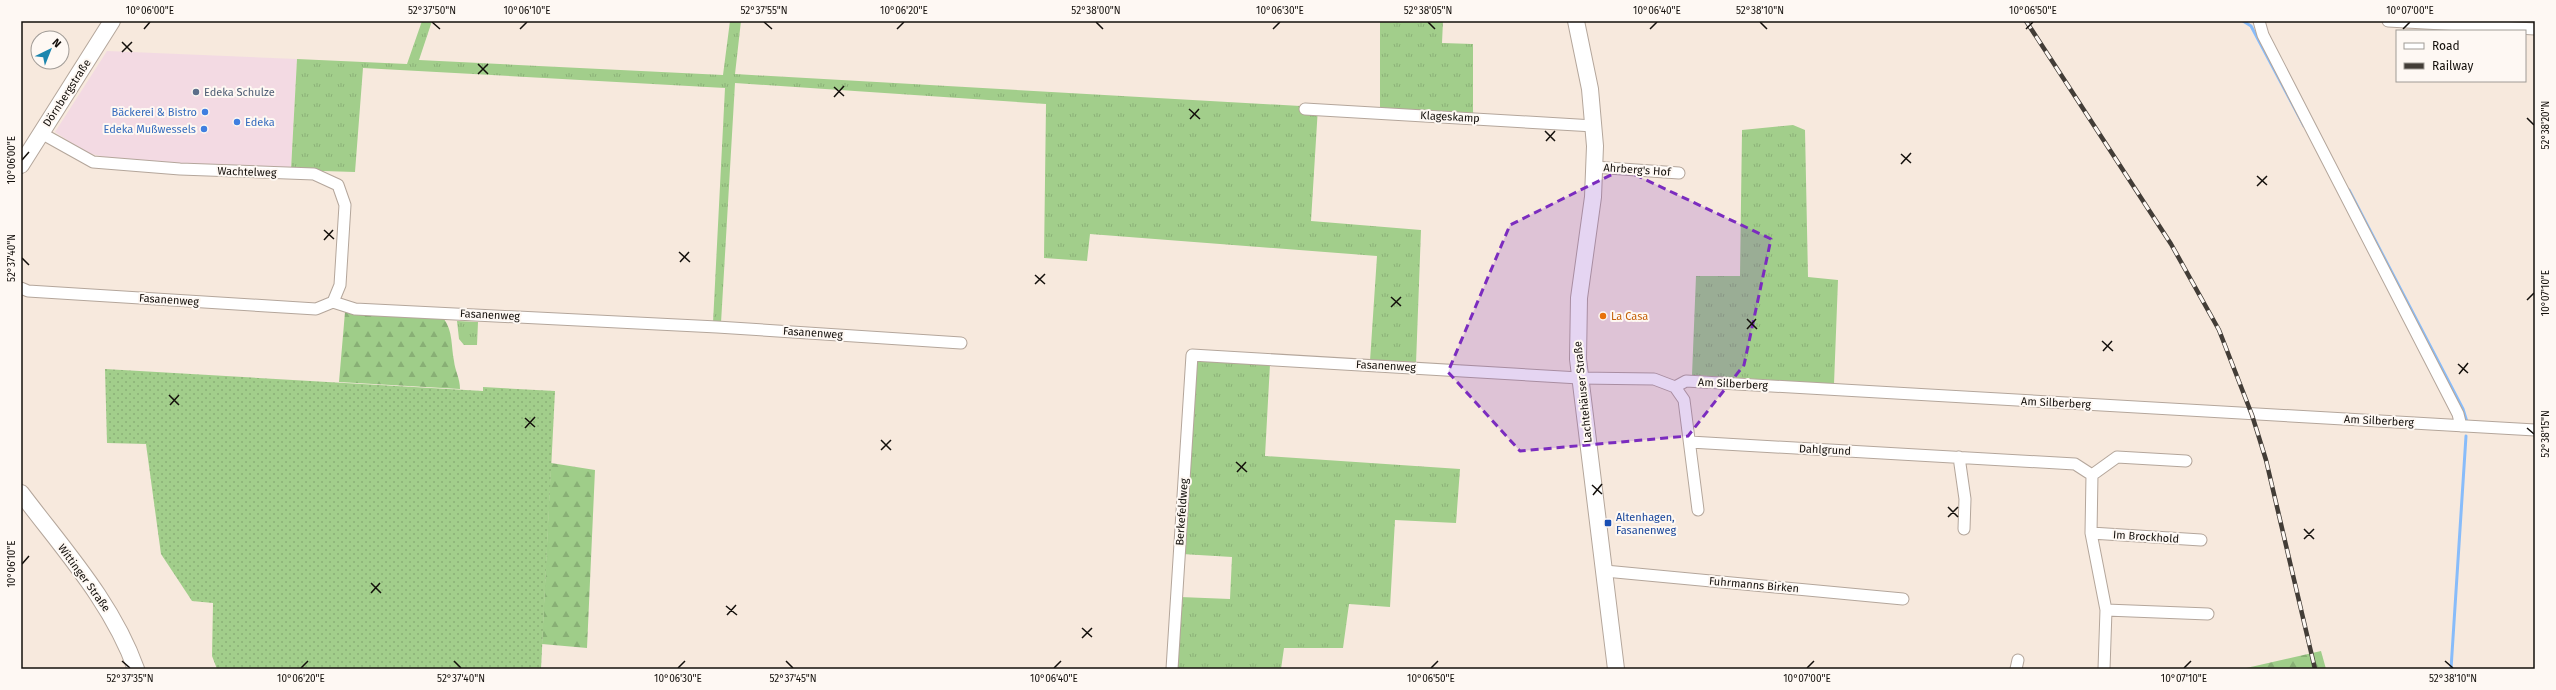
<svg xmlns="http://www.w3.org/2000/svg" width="2556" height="690" font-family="'Fira Sans',sans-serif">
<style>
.commercial{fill:#f3dae3}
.grass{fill:url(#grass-tufts)}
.forest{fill:url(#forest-firs)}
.garden{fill:url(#garden-dots)}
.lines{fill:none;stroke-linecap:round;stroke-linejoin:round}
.stream{stroke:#88bcfa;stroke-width:3}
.street-casing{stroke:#b4a69b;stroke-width:13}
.secondary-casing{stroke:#b4a69b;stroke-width:18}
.street{stroke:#fff;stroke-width:11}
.secondary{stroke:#fff;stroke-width:16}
.rail-casing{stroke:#433d37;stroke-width:4.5}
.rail{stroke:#fef8f3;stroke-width:3;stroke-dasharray:9;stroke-linecap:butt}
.marked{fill:#7b2cbf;fill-opacity:0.2;stroke:#7b2cbf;stroke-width:3;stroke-dasharray:8 5;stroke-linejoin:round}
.ticks{fill:none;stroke:#130f0b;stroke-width:1.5}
.service-dot{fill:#5c6f8a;stroke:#fef8f3;stroke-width:1.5}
.shop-dot{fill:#3f7fe0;stroke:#fef8f3;stroke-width:1.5}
.food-dot{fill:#e8710a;stroke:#fef8f3;stroke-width:1.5}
.transit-dot{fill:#1a4fb4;stroke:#fef8f3;stroke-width:1.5}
.labels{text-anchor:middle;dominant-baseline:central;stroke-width:4;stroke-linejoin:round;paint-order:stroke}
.service-label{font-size:11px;fill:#4e5e75;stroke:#fef8f3;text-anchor:start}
.street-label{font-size:11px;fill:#130f0b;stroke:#fef8f3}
.shop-label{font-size:11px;fill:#366cbe;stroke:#fef8f3;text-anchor:end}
.food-label{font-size:11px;fill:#c56008;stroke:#fef8f3;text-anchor:start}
.transit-label{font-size:11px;fill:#164399;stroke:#fef8f3;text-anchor:start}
.neatline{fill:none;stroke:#130f0b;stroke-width:1.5}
.ticks-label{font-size:10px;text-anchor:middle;fill:#130f0b}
</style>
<defs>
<pattern id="grass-tufts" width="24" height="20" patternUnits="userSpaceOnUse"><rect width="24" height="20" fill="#a2ce8b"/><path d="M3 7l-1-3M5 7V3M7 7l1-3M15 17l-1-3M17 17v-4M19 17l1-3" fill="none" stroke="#8bb077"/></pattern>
<pattern id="forest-firs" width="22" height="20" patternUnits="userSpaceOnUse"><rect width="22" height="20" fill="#9fcd89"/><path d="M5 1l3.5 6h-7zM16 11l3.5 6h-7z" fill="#88af75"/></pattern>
<pattern id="garden-dots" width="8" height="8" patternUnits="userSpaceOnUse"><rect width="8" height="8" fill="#a2ce8b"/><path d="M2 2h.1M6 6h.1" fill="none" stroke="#8bb077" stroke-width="1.8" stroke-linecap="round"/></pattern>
</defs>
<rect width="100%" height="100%" fill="#f7e9dd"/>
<!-- commercial -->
<path class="commercial" d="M 107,51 L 297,59 L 291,170 L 113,159 L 87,153 L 55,132 Z"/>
<!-- grass -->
<path class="grass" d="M 422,21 L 432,21 L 419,60 L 723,75 L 730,21 L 741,21 L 735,74 L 1318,107 L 1311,221 L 1421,230 L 1416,364 L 1370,361 L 1377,256 L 1090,234 L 1087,261 L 1044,258 L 1046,104 L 735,83 L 721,323 L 713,323 L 725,88 L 363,68 L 355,172 L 291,170 L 297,59 L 407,64 Z
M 1380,21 L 1443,21 L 1442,43 L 1473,44 L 1473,115 L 1380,110 Z
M 1793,125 L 1805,130 L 1808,277 L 1838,280 L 1834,384 L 1692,375 L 1696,276 L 1740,276 L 1742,130 Z
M 457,321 L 478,322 L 477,345 L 464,345 L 459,339 Z
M 1196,359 L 1270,364 L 1265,456 L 1460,469 L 1456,523 L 1395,520 L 1390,607 L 1349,604 L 1343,648 L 1284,648 L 1281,669 L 1176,669 L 1180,597 L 1230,599 L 1232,557 L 1182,554 Z"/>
<!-- forest -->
<path class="forest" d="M 345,312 L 444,319 C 453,331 451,347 454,361 C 455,371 460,378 460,389 L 339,382 Z
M 551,463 L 595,470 L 587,648 L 542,644 Z
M 2321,651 L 2326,669 L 2242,669 Z"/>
<!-- garden -->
<path class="garden" d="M 105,369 L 483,391 L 483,387 L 555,391 L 541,669 L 217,669 L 212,656 L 213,603 L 192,601 L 161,554 L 146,444 L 107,443 Z"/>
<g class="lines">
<!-- stream -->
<path class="stream" d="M 2243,21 L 2251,26 L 2304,126
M 2349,190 L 2463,409 L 2467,422
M 2451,669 L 2466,436"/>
<!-- street casing -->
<g class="street-casing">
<path id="street" d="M 2259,21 L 2263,35 L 2458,414 L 2461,426
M 2388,21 L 2535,29
M 1305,109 L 1594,126
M 41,133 L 93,162 L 180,169 L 314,174 L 338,185 L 345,205 L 340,285 L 333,302
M 1594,167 L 1679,173
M 21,288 L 28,291 L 316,309 L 333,302 L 355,309 L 717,327 L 961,343
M 1675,387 L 1684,400 L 1698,510
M 1690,442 L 2075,464 L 2092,475
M 1959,457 L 1965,499 L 1964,529
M 2092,475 L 2091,533 L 2106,610 L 2104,669
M 2092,475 L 2117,457 L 2186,461
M 2091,533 L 2201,540
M 1605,571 L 1903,599
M 2106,610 L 2208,614
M 1172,669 L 1192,355 L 1579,378 L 1654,379 L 1675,387 L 1686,381 L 2535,430
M 2016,669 L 2018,660"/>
</g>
<!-- secondary casing -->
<g class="secondary-casing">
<path id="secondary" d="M 1576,21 L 1590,89 L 1595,146 L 1593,197 L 1579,298 L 1578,359 L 1616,669
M 21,165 L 112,21
M 21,493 C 63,549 112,602 136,669"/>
</g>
<!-- street -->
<use href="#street" class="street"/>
<!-- secondary -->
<use href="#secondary" class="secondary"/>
<!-- rail casing -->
<g class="rail-casing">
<path id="rail" d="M 2026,21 L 2171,244 L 2219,330 L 2252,415 L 2266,460 L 2315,669"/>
</g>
<!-- rail -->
<use href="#rail" class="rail"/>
</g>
<!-- marked area -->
<path class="marked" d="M 1623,169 L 1771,239 L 1744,365 L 1688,436 L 1520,451 L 1448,372 L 1510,225 Z"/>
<!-- ticks -->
<path class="ticks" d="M 432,22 L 440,29M 764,22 L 772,29M 1096,22 L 1103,29M 1428,22 L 1435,29M 1760,22 L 1767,29M 144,29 L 150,22M 520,29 L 527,22M 897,29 L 904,22M 1273,29 L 1280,22M 1650,29 L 1657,22M 2026,29 L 2033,22M 2403,29 L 2410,22M 122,42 L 132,52M 122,52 L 132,42M 478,64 L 488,74M 478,74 L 488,64M 834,87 L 844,96M 834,97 L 844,86M 1189,109 L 1200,119M 2527,118 L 2534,125M 1190,119 L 1199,109M 1545,131 L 1555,141M 1546,141 L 1555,131M 1901,154 L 1911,163M 22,160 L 29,152M 1901,164 L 1911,153M 2257,176 L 2267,185M 2257,186 L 2267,176M 324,230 L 334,239M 324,240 L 333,230M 679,252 L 690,262M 22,258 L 29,265M 680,262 L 689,252M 1035,275 L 1045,284M 1035,284 L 1045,274M 1391,297 L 1401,306M 2527,300 L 2534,293M 1391,307 L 1401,297M 1747,319 L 1757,329M 1747,329 L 1756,319M 2102,341 L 2113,351M 2103,351 L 2112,341M 2458,364 L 2468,373M 2459,374 L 2468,363M 169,395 L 179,405M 170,405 L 179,395M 525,418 L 535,427M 525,428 L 535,417M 2527,428 L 2534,434M 881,440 L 891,450M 881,450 L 891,440M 1236,462 L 1247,472M 1237,472 L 1246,462M 1592,485 L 1602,494M 1593,495 L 1602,484M 1948,507 L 1958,517M 1948,517 L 1958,507M 2304,529 L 2314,539M 2304,539 L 2314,529M 22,564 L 29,556M 371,583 L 381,593M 371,593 L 380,583M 726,606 L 737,615M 727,615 L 736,605M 1082,628 L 1092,637M 1082,638 L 1092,628M 122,661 L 130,668M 454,661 L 461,668M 786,661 L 793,668M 2445,661 L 2453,668M 301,668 L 308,661M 678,668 L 685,661M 1054,668 L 1061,661M 1431,668 L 1438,661M 1807,668 L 1814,661M 2184,668 L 2191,661"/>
<!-- markers -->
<circle class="service-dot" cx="196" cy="92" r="4"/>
<g class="shop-dot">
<circle cx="205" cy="112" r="4"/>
<circle cx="237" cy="122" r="4"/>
<circle cx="204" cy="129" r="4"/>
</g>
<circle class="food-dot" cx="1603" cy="316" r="4"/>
<rect class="transit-dot" x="1604" y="519" width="8" height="8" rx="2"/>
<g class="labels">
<!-- service labels -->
<g class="service-label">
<text x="204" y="92">Edeka Schulze</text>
</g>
<!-- street labels -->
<g class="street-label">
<text transform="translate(67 93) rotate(-57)">Dörnbergstraße</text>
<text transform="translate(1450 117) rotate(3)">Klageskamp</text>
<text transform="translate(1637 170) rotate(4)">Ahrberg's Hof</text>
<text transform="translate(247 172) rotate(2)">Wachtelweg</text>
<text transform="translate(169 300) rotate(4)">Fasanenweg</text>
<text transform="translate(490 315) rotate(3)">Fasanenweg</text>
<text transform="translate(813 333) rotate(4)">Fasanenweg</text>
<text transform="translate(1386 366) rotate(3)">Fasanenweg</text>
<text transform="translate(1733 384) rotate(3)">Am Silberberg</text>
<text transform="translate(1583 392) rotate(-96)">Lachtehäuser Straße</text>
<text transform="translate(2056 403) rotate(3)">Am Silberberg</text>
<text transform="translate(2379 421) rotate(3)">Am Silberberg</text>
<text transform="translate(1825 450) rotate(3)">Dahlgrund</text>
<text transform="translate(1182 512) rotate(-86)">Berkefeldweg</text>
<text transform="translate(2146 537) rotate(4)">Im Brockhold</text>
<text transform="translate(84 578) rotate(54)">Wittinger Straße</text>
<text transform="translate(1754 585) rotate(5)">Fuhrmanns Birken</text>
</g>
<!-- shop labels -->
<g class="shop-label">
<text x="197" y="112">Bäckerei &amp; Bistro</text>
<text x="245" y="122" text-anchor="start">Edeka</text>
<text x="196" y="129">Edeka Mußwessels</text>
</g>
<!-- food labels -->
<g class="food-label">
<text x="1611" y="316">La Casa</text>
</g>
<!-- transit labels -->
<g class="transit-label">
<text x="1616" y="517">Altenhagen,<tspan x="1616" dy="13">Fasanenweg</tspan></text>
</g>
</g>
<!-- border -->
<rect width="2556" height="690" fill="none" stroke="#fef8f3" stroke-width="44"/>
<!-- legend -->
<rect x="2396" y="30" width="130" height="52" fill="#fef8f3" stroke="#a09b96"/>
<rect x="2404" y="43" width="20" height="6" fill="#ffffff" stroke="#a09b96"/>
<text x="2432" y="50" font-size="12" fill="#130f0b">Road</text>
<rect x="2404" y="63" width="20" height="6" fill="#433d37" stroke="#a09b96"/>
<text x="2432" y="70" font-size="12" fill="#130f0b">Railway</text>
<!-- north arrow -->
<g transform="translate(50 50) rotate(43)"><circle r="19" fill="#fef8f3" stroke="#a09b96"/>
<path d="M0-3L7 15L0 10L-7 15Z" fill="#1c86ae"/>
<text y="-6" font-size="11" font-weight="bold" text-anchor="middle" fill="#130f0b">N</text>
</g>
<rect x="22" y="22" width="2512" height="646" class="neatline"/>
<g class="ticks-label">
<text x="150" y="14">10°06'00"E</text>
<text x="432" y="14">52°37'50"N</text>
<text x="527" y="14">10°06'10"E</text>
<text x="764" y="14">52°37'55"N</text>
<text x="904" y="14">10°06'20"E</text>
<text x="1096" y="14">52°38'00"N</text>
<text x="1280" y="14">10°06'30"E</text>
<text x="1428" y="14">52°38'05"N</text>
<text x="1657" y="14">10°06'40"E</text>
<text x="1760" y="14">52°38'10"N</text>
<text x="2033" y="14">10°06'50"E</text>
<text x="2410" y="14">10°07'00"E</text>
<text transform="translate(2545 125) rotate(-90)" y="4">52°38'20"N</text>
<text transform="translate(11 160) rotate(-90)" y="4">10°06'00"E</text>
<text transform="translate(11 258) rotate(-90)" y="4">52°37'40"N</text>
<text transform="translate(2545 293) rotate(-90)" y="4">10°07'10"E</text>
<text transform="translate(2545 434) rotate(-90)" y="4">52°38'15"N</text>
<text transform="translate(11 564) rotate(-90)" y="4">10°06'10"E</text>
<text x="130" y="682">52°37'35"N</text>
<text x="301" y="682">10°06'20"E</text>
<text x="461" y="682">52°37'40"N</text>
<text x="678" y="682">10°06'30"E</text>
<text x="793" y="682">52°37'45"N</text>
<text x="1054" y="682">10°06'40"E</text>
<text x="1431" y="682">10°06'50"E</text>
<text x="1807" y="682">10°07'00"E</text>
<text x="2184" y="682">10°07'10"E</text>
<text x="2453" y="682">52°38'10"N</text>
</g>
</svg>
